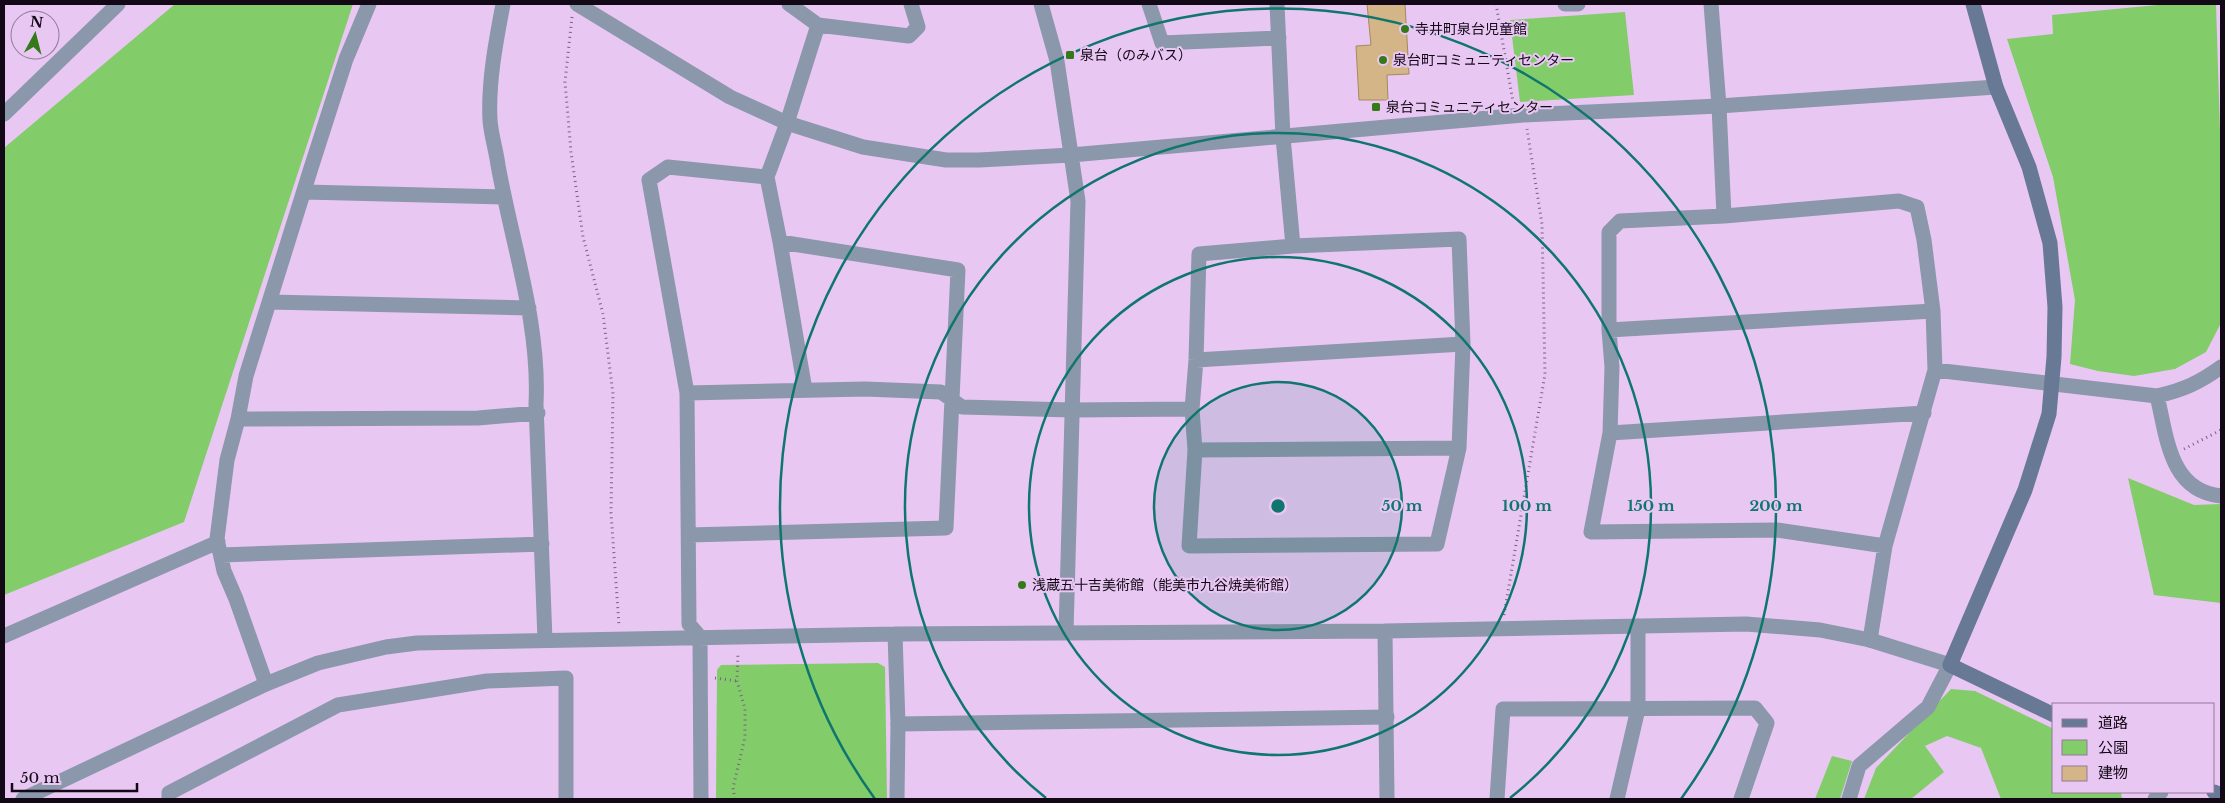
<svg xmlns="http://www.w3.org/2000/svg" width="2225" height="803" font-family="'Libre Baskerville','Noto Sans JP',serif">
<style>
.green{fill:#82cc6a}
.building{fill:#d3b588;stroke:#a4895d}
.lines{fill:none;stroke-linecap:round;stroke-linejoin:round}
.path{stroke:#79637f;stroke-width:3;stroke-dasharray:1 4;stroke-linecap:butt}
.minor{stroke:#8b97aa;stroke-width:15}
.tertiary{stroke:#8b97aa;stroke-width:15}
.secondary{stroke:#677994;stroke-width:15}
.ring{fill:none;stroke:#0f766e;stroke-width:2.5}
.poi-dot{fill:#357919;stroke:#e9c7f3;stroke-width:2}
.labels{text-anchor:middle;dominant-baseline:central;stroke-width:4;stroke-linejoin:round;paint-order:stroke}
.poi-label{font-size:14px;fill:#130816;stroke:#e9c7f3;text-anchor:start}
.centre{fill:#0f766e;stroke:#e9c7f3;stroke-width:2.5}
.ring-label{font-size:15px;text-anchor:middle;font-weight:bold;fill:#0f766e;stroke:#e9c7f3;stroke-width:4;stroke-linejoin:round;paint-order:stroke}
</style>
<rect width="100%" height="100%" fill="#e9c7f3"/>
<!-- green -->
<path class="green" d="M 175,4 L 353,4 L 184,522 L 4,595 L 4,148 Z
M 2168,4 L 2216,4 L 2221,164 L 2221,323 L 2206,352 L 2175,369 L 2134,376 L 2098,371 L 2070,364 L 2075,300 L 2053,177 L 2007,39 L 2053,34 L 2052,15 Z
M 1625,12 L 1634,95 L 1520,102 L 1510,20 Z
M 2128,478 L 2194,505 L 2221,504 L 2221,603 L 2154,595 Z
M 878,663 L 885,667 L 887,799 L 716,799 L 717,670 L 721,665 Z
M 1951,689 L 1975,691 L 2054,729 L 2054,792 L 2121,792 L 2122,799 L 2001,799 L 1981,748 L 1947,736 L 1925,746 L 1944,772 L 1911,799 L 1864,799 L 1876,768 Z
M 1832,756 L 1852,761 L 1840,799 L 1815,799 Z"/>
<!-- building -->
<path class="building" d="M 1367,4 L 1405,4 L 1409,74 L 1387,75 L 1388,100 L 1359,100 L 1356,46 L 1371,45 Z"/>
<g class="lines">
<!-- path -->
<path class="path" d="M 1496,4 L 1513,102
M 572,17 L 565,82 L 571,152 L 583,237 L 603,314 L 613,394 L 611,513 L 619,625
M 2184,449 L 2221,430
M 1504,615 L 1545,374 L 1542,224 L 1527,129
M 715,678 L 737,681
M 735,799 L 733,788 L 745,737 L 745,709 L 737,681 L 738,652"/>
<!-- minor -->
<path class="minor" d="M 503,4 C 496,41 488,82 490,120 C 491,135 496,150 498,165 C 512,244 540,323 536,404 L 545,640
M 789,4 L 818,25 L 787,123 L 767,177 L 780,242 L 805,390
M 1149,4 L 1162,43 L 1279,38
M 1277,4 L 1283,137 L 1293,246
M 1565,4 L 1578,4
M 1711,4 L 1719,106 L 1724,216
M 818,25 L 909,36 L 918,27 L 911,4
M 305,192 L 504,197
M 1459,239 L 1463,344 L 1459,448 L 1437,544 L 1189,546 L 1195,450 L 1192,409 L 1196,360 L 1199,254 L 1293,246 Z
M 270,302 L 529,308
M 1609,330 L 1933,311
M 1196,360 L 1463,344
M 1935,370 L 2157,396 C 2183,390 2199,383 2221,367
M 687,393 L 649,180 L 668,167 L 767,177
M 2157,396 C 2167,436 2169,491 2221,496
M 238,419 L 478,418 L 538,413
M 1610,433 L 1924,413
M 1195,450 L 1459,448
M 689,535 L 946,528 L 958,270 L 780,242
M 221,555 L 542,544
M 4,636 L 218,542
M 700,637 L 689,624 L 687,393 L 865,389 L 941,392 L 962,407 L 1071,410 L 1192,409
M 1870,640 L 1885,546 L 1935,370 L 1933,311 L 1924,240 L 1917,207 L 1899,201 L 1724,216 L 1620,221 L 1609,232 L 1609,330 L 1612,367 L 1610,433 L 1591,532 L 1777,530 L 1885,546
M 266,684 L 236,599 L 224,571 L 217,539 L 227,460 L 238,419 L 246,376 L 311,168 L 346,59 L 369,4
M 898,724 L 1387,717
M 169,799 L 169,793 L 338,705 L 487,681 L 566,678 L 566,799
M 1497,799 L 1503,709 L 1755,708 L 1767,723 L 1741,799
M 1617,799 L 1638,709 L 1638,626
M 1849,799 L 1859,766 L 1928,707 L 1950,665
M 2155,799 L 2161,792"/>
<!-- tertiary -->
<path class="tertiary" d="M 577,4 L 730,97 L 787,123 L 863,147 L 946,160 L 979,160 L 1071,155 L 1523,115 L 1719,106 L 1996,87
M 1041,4 L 1057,61 L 1078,201 L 1066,632
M 4,114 L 118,4
M 1385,631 L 1387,799
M 895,634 L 898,724 L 897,799
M 700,637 L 701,799
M 23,799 L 266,684 L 318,663 L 386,647 L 417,643 L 895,634 L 1385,631 L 1746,624 L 1820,630 L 1870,640 L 1950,665"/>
<!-- secondary -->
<path class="secondary" d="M 1973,4 L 1996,87 L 2029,167 L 2050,243 L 2055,307 L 2054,357 L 2049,414 L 2025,490 L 1950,665 L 2054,715
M 2214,792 L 2221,795"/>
</g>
<!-- distance rings -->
<circle cx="1278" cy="506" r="124" fill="#0f766e" fill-opacity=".12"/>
<g class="ring">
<circle cx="1278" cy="506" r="124"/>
<circle cx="1278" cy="506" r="249"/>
<path d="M1046 798A373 373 0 1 1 1510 798"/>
<path d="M875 799A498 498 0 1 1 1681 799"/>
</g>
<!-- markers -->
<g class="poi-dot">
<circle cx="1405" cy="29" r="5"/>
<rect x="1065" y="50" width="10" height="10" rx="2.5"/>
<circle cx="1383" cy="60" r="5"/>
<rect x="1371" y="102" width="10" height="10" rx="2.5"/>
<circle cx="1022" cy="585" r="5"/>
</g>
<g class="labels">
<!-- poi labels -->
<g class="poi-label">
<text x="1415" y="29">寺井町泉台児童館</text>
<text x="1080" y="55">泉台（のみバス）</text>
<text x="1393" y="60">泉台町コミュニティセンター</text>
<text x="1386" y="107">泉台コミュニティセンター</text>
<text x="1032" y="585">浅蔵五十吉美術館（能美市九谷焼美術館）</text>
</g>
</g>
<circle cx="1278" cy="506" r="8" class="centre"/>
<g class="ring-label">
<text x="1402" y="511">50 m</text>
<text x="1527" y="511">100 m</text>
<text x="1651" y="511">150 m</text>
<text x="1776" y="511">200 m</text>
</g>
<!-- border -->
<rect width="2225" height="803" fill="none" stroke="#130816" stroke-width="10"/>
<!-- legend -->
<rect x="2052" y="703" width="162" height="90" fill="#e9c7f3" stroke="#937b9b"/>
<rect x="2062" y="719" width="25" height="8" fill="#677994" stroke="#937b9b"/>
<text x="2098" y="728" font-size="15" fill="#130816">道路</text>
<rect x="2062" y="740" width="25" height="15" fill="#82cc6a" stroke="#937b9b"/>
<text x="2098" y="753" font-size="15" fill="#130816">公園</text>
<rect x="2062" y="766" width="25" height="15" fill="#d3b588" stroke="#937b9b"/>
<text x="2098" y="778" font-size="15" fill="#130816">建物</text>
<!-- north arrow -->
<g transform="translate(35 35) rotate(7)"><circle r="24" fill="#e9c7f3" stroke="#937b9b"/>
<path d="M0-4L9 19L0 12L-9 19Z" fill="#357919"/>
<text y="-8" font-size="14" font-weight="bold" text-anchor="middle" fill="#130816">N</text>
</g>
<!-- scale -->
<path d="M12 783v8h125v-8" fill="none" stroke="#130816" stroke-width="2.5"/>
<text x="20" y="783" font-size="15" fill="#130816" stroke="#e9c7f3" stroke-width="4" paint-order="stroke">50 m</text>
</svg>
